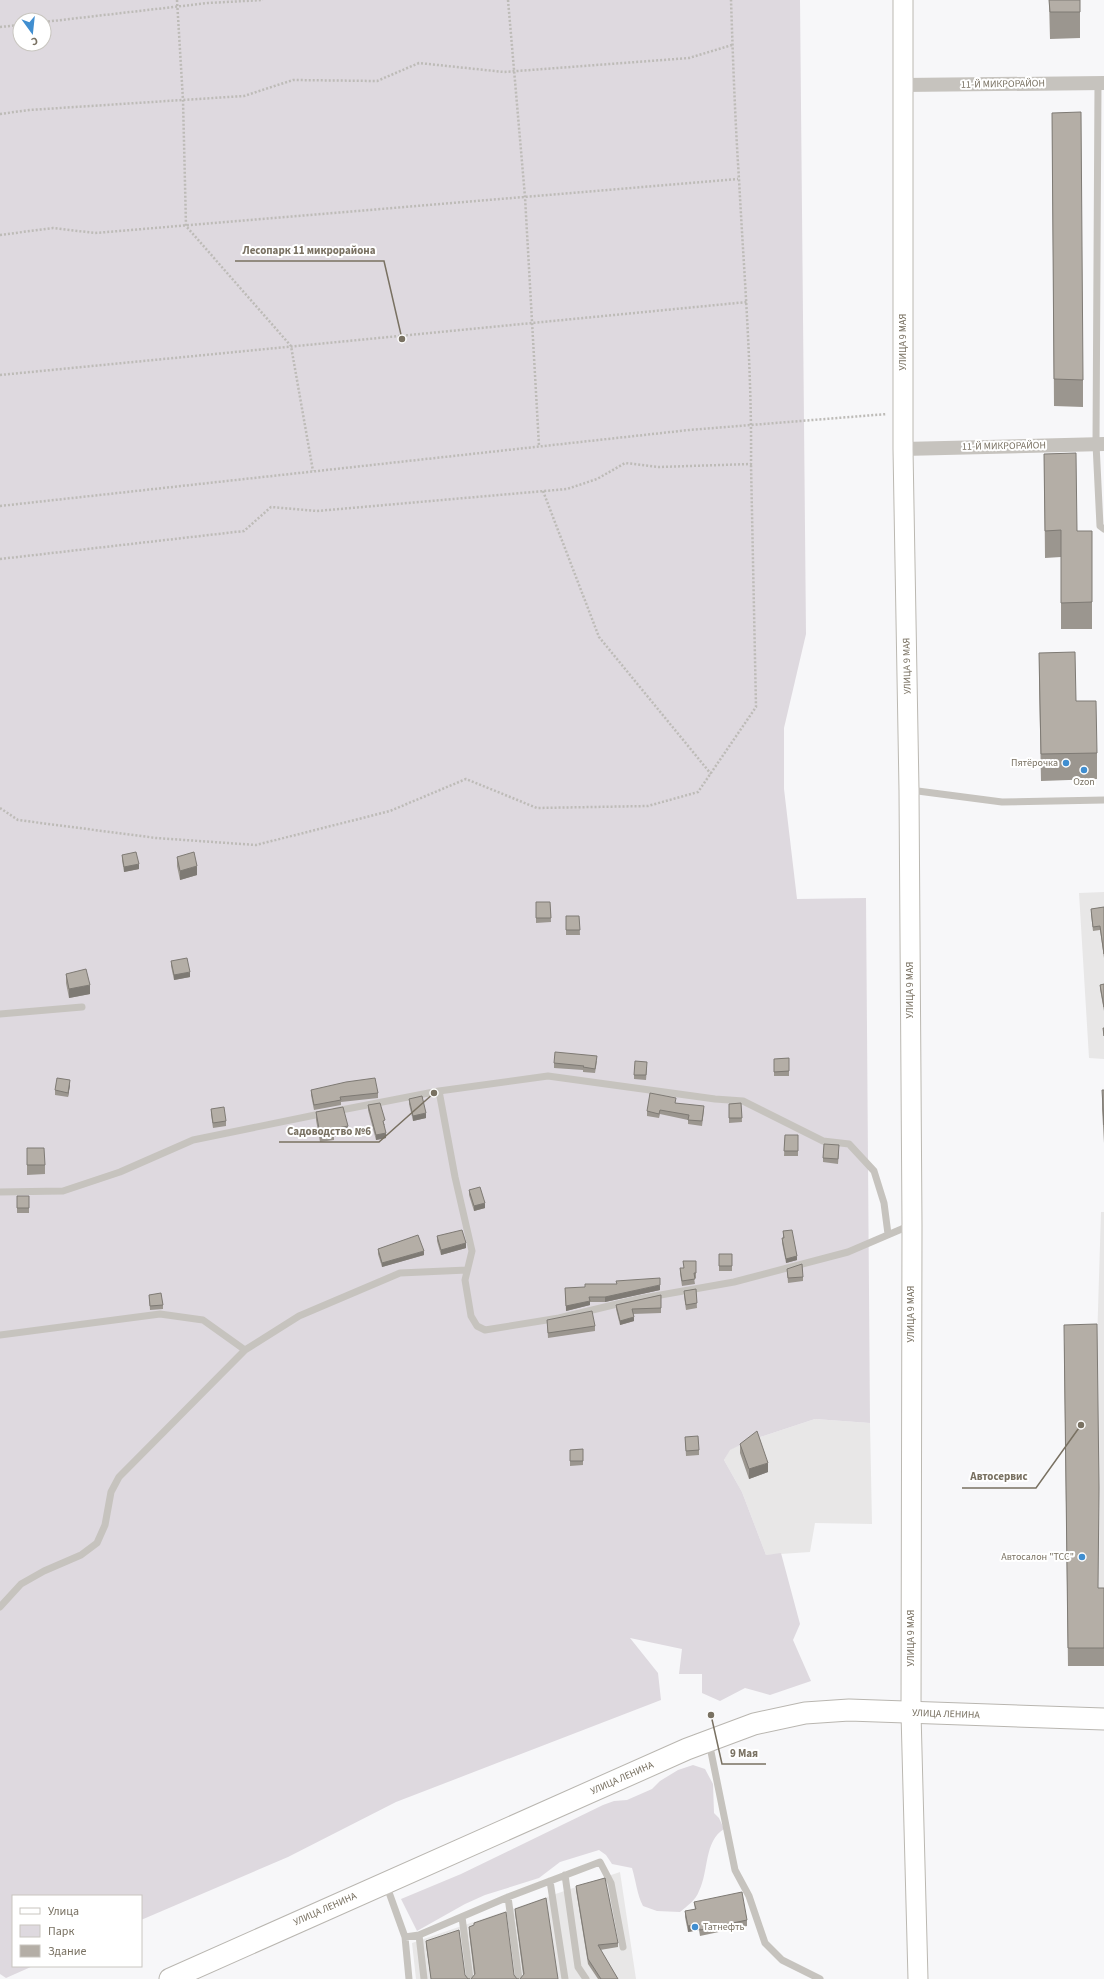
<svg xmlns="http://www.w3.org/2000/svg" width="1104" height="1979" font-family="'Source Sans 3',sans-serif">
<style>
.built{fill:#e8e7e7}
.green{fill:#ded9df;fill-rule:evenodd}
.lines{fill:none;stroke-linecap:round;stroke-linejoin:round}
.secondary-casing{stroke:#bbb8b1;stroke-width:21}
.primary-casing{stroke:#b9b6b0;stroke-width:23}
.path{stroke:#bdbbb7;stroke-width:2.5;stroke-dasharray:2 2;stroke-linecap:butt}
.lane{stroke:#c6c3be;stroke-width:7}
.street{stroke:#c6c3be;stroke-width:14}
.secondary{stroke:#fff;stroke-width:19}
.primary{stroke:#fff;stroke-width:21}
.wall{fill:#9b968f}
.shaded-wall{fill:#7e7a74}
.building{fill:#b4aea6;stroke:#7e7a74}
.poi-dot{fill:#408ed0;stroke:#fff;stroke-width:1.5}
.labels{text-anchor:middle;dominant-baseline:central;stroke-width:4;stroke-linejoin:round;paint-order:stroke}
.street-label{font-size:10px;fill:#797162;stroke:#fff}
.poi-label{font-size:10px;fill:#797162;stroke:#fff;text-anchor:end}
.leader{fill:none;stroke:#797162;stroke-width:1.5}
.callout-dot{fill:#797162;stroke:#fff;stroke-width:1.5}
.callout-label{font-size:11px;text-anchor:middle;font-weight:bold;fill:#797162;stroke:#fff;stroke-width:4;stroke-linejoin:round;paint-order:stroke}
</style>
<rect width="100%" height="100%" fill="#f7f7f9"/>
<!-- built -->
<path class="built" d="M 1104,892 L 1104,1059 L 1089,1058 L 1079,893 Z
M 1101,1212 L 1104,1212 L 1104,1607 L 1098,1607 L 1099,1507 L 1066,1507 L 1064,1343 L 1097,1342 Z
M 815,1419 L 870,1423 L 872,1524 L 815,1523 L 810,1552 L 766,1555 L 742,1492 L 724,1460 L 729,1450 L 751,1440 Z
M 620,1872 L 636,1979 L 416,1979 L 412,1943 Z"/>
<!-- green -->
<path class="green" d="M 0,0 L 800,0 L 806,634 L 784,728 L 784,789 L 797,899 L 866,898 L 870,1423 L 815,1419 L 751,1440 L 730,1450 L 724,1460 L 742,1492 L 766,1555 L 781,1553 L 800,1624 L 793,1640 L 811,1681 L 770,1695 L 745,1688 L 720,1701 L 702,1693 L 702,1674 L 679,1674 L 682,1649 L 630,1638 L 658,1673 L 661,1700 L 396,1802 L 288,1857 L 141,1920 L 141,1896 L 13,1896 L 13,1966 L 33,1966 L 6,1978 L 0,1974 ZM 20,20 L 44,20 L 44,44 L 20,44 Z
M 693,1765 L 705,1769 L 713,1784 L 714,1813 L 719,1818 L 724,1829 C 704,1841 709,1871 699,1891 C 696,1900 687,1906 680,1912 L 657,1911 L 643,1906 C 637,1895 636,1881 632,1868 L 612,1864 L 606,1855 L 599,1850 L 560,1862 L 539,1878 L 485,1895 L 465,1904 L 417,1931 L 401,1899 L 461,1874 L 603,1805 L 614,1801 L 627,1800 L 652,1789 L 660,1781 L 678,1770 Z"/>
<g class="lines">
<!-- secondary casing -->
<g class="secondary-casing">
<path id="secondary" d="M 903,0 L 903,449 L 909,790 L 912,1225 L 911,1713 L 918,1979"/>
</g>
<!-- primary casing -->
<g class="primary-casing">
<path id="primary" d="M 170,1979 L 687,1749 L 754,1724 L 805,1713 L 849,1710 L 1104,1719"/>
</g>
<!-- path -->
<path class="path" d="M 177,0 L 183,100 L 186,226 L 291,346 L 313,471
M 508,0 L 525,197 L 539,446
M 44,22 L 208,3 L 263,0
M 0,27 L 20,25
M 0,114 L 29,110 L 244,96 L 293,80 L 377,81 L 419,63 L 504,72 L 689,58 L 732,45
M 0,235 L 53,228 L 95,233 L 738,179
M 0,375 L 747,302
M 543,491 L 599,637 L 711,774
M 0,506 L 689,430 L 887,414
M 0,559 L 244,531 L 271,507 L 317,511 L 567,489 L 597,479 L 625,463 L 659,467 L 751,464 C 752,369 744,274 739,179 C 735,119 733,60 731,0
M 0,808 L 18,820 L 156,838 L 256,845 L 390,811 L 466,779 L 537,808 L 648,806 L 698,792 L 756,707 L 751,464"/>
<!-- lane -->
<path class="lane" d="M 1098,83 L 1096,444 L 1100,526 L 1104,529
M 910,790 L 1002,802 L 1104,800
M 0,1014 L 82,1007
M 439,1091 L 548,1076 L 715,1099 L 743,1101 L 823,1141 L 849,1144 L 874,1171 L 884,1203 L 888,1234
M 336,1111 L 439,1091 L 455,1177 L 472,1251 L 465,1280 L 471,1316 L 477,1326 L 485,1330 L 559,1318 L 638,1299 L 734,1282 L 848,1252 L 911,1225
M 0,1192 L 63,1191 L 120,1172 L 193,1140 L 325,1113
M 0,1335 L 160,1314 L 203,1320 L 245,1350
M 0,1607 L 21,1584 L 44,1571 L 81,1555 L 97,1543 L 105,1525 L 111,1492 L 119,1477 L 245,1350 L 299,1316 L 400,1273 L 467,1270
M 709,1742 L 735,1870 L 749,1896 L 765,1943 L 782,1960 L 820,1979
M 565,1875 L 578,1967 L 586,1979
M 550,1881 L 565,1979
M 386,1884 L 405,1937 L 419,1935 L 508,1897 L 600,1862 L 611,1883 L 623,1947
M 508,1897 L 519,1979
M 462,1917 L 470,1979
M 419,1935 L 424,1979
M 405,1937 L 409,1979"/>
<!-- street -->
<path class="street" d="M 903,85 L 1104,83
M 903,449 L 1104,444"/>
<!-- secondary -->
<use href="#secondary" class="secondary"/>
<!-- primary -->
<use href="#primary" class="primary"/>
</g>
<!-- wall -->
<path class="wall" d="M 1049,0 L 1080,0 L 1080,38 L 1050,39 Z
M 1052,113 L 1083,380 L 1083,407 L 1054,406 Z
M 1044,454 L 1077,531 L 1092,531 L 1092,629 L 1061,629 L 1061,557 L 1045,558 Z
M 1039,653 L 1076,701 L 1097,753 L 1097,779 L 1041,781 L 1039,680 Z
M 122,855 L 139,869 L 124,872 L 122,860 Z
M 177,857 L 197,875 L 180,880 L 177,866 Z
M 536,902 L 550,902 L 551,922 L 536,923 Z
M 1104,907 L 1104,958 L 1100,930 L 1093,931 L 1091,914 L 1091,909 Z
M 566,916 L 579,916 L 580,935 L 566,935 Z
M 171,961 L 190,977 L 174,980 L 171,966 Z
M 66,974 L 90,994 L 69,998 L 66,983 Z
M 1104,984 L 1104,1011 L 1100,989 L 1100,985 Z
M 789,1058 L 789,1076 L 774,1076 L 774,1059 Z
M 597,1061 L 595,1073 L 583,1072 L 583,1070 L 554,1068 L 554,1063 Z
M 647,1067 L 646,1080 L 634,1079 L 634,1075 Z
M 70,1085 L 68,1097 L 55,1095 L 55,1090 Z
M 311,1090 L 378,1093 L 378,1098 L 341,1102 L 341,1105 L 314,1110 L 311,1095 Z
M 1102,1090 L 1104,1090 L 1104,1143 L 1102,1109 Z
M 409,1099 L 426,1118 L 413,1121 L 409,1104 Z
M 676,1103 L 704,1110 L 702,1126 L 688,1124 L 688,1120 L 660,1114 L 659,1118 L 647,1116 L 647,1111 Z
M 741,1103 L 742,1122 L 729,1123 L 729,1104 Z
M 368,1105 L 385,1125 L 384,1125 L 386,1138 L 376,1140 L 368,1110 Z
M 211,1109 L 226,1121 L 226,1126 L 213,1128 L 211,1114 Z
M 316,1112 L 348,1133 L 334,1137 L 334,1140 L 320,1142 L 316,1120 Z
M 785,1135 L 798,1135 L 798,1156 L 784,1156 Z
M 27,1148 L 45,1165 L 45,1174 L 27,1175 Z
M 839,1150 L 838,1164 L 823,1162 L 823,1158 Z
M 469,1190 L 485,1208 L 474,1211 L 469,1195 Z
M 17,1196 L 29,1196 L 29,1213 L 17,1213 Z
M 783,1231 L 797,1260 L 786,1263 L 782,1243 L 782,1238 L 783,1238 Z
M 437,1236 L 466,1248 L 441,1255 L 437,1241 Z
M 378,1249 L 424,1255 L 382,1267 L 378,1254 Z
M 719,1254 L 732,1254 L 732,1271 L 719,1271 Z
M 696,1261 L 696,1278 L 694,1278 L 695,1284 L 682,1286 L 680,1273 L 680,1268 L 683,1268 Z
M 787,1269 L 803,1277 L 803,1281 L 788,1283 Z
M 565,1288 L 660,1290 L 605,1302 L 590,1302 L 590,1305 L 566,1311 Z
M 696,1289 L 697,1308 L 686,1310 L 684,1296 L 684,1291 Z
M 149,1295 L 163,1305 L 163,1309 L 150,1310 Z
M 661,1295 L 661,1313 L 633,1314 L 634,1321 L 620,1325 L 616,1309 L 616,1305 Z
M 547,1320 L 595,1326 L 595,1331 L 548,1338 Z
M 1064,1343 L 1098,1588 L 1104,1588 L 1104,1666 L 1068,1666 Z
M 685,1437 L 699,1450 L 699,1455 L 686,1456 Z
M 740,1444 L 768,1472 L 749,1479 L 740,1453 Z
M 583,1449 L 583,1465 L 570,1466 L 570,1450 Z
M 576,1886 L 618,1943 L 618,1947 L 600,1950 L 618,1979 L 598,1979 L 588,1964 L 576,1890 Z
M 694,1902 L 747,1920 L 747,1926 L 700,1936 L 699,1930 L 688,1932 L 685,1917 L 685,1911 L 695,1910 Z
M 515,1909 L 558,1979 L 523,1974 L 515,1913 Z
M 469,1927 L 514,1975 L 517,1979 L 474,1974 L 469,1932 Z
M 426,1941 L 465,1975 L 468,1979 L 470,1979 L 431,1979 L 426,1945 Z"/>
<!-- shaded-wall -->
<path class="shaded-wall" d="M 139,864 L 139,869 L 124,872 L 124,867 Z
M 197,866 L 197,875 L 180,880 L 180,871 Z
M 190,972 L 190,977 L 174,980 L 174,975 Z
M 90,985 L 90,994 L 69,998 L 69,989 Z
M 70,1080 L 70,1085 L 68,1097 L 68,1093 Z
M 426,1113 L 426,1118 L 413,1121 L 413,1116 Z
M 348,1126 L 348,1133 L 334,1137 L 333,1129 Z
M 386,1133 L 386,1138 L 376,1140 L 376,1135 Z
M 485,1203 L 485,1208 L 474,1211 L 474,1206 Z
M 466,1243 L 466,1248 L 441,1255 L 441,1250 Z
M 424,1251 L 424,1255 L 382,1267 L 382,1263 Z
M 797,1256 L 797,1260 L 786,1263 L 786,1259 Z
M 660,1285 L 660,1290 L 605,1302 L 605,1297 Z
M 590,1301 L 590,1305 L 566,1311 L 566,1306 Z
M 634,1317 L 634,1321 L 620,1325 L 620,1321 Z
M 768,1463 L 768,1472 L 749,1479 L 749,1469 Z
M 699,1924 L 699,1930 L 688,1932 L 688,1926 Z"/>
<!-- building -->
<path class="building" d="M 1049,0 L 1080,0 L 1080,12 L 1050,12 Z
M 1081,112 L 1083,380 L 1054,379 L 1052,113 Z
M 1076,453 L 1077,531 L 1092,531 L 1092,602 L 1061,603 L 1061,530 L 1045,531 L 1044,454 Z
M 1075,652 L 1076,701 L 1096,701 L 1097,753 L 1041,754 L 1039,653 Z
M 136,852 L 139,864 L 124,867 L 122,855 Z
M 194,852 L 197,866 L 180,871 L 177,857 Z
M 536,902 L 550,902 L 551,918 L 536,918 Z
M 1104,907 L 1104,954 L 1100,926 L 1093,927 L 1091,909 Z
M 566,916 L 579,916 L 580,930 L 566,930 Z
M 187,958 L 190,972 L 174,975 L 171,961 Z
M 86,969 L 90,985 L 69,989 L 66,974 Z
M 1104,984 L 1104,1007 L 1100,985 Z
M 1103,1028 L 1104,1028 L 1104,1036 Z
M 555,1052 L 597,1056 L 595,1069 L 583,1067 L 584,1066 L 554,1063 Z
M 789,1058 L 789,1071 L 774,1072 L 774,1059 Z
M 635,1061 L 647,1062 L 646,1075 L 634,1075 Z
M 57,1078 L 70,1080 L 68,1093 L 55,1090 Z
M 375,1078 L 378,1093 L 340,1097 L 341,1100 L 314,1105 L 311,1090 L 346,1082 Z
M 1102,1090 L 1104,1090 L 1104,1125 Z
M 650,1093 L 676,1098 L 675,1103 L 704,1106 L 702,1121 L 688,1120 L 689,1115 L 660,1110 L 659,1114 L 647,1111 Z
M 422,1096 L 426,1113 L 413,1116 L 409,1099 Z
M 380,1103 L 385,1120 L 383,1121 L 386,1133 L 376,1135 L 368,1105 Z
M 741,1103 L 742,1118 L 729,1118 L 729,1104 Z
M 224,1107 L 226,1121 L 213,1123 L 211,1109 Z
M 343,1107 L 348,1126 L 333,1129 L 334,1132 L 320,1134 L 316,1112 Z
M 785,1135 L 798,1135 L 798,1151 L 784,1151 Z
M 824,1144 L 839,1145 L 838,1159 L 823,1158 Z
M 27,1148 L 44,1148 L 45,1165 L 27,1165 Z
M 480,1187 L 485,1203 L 474,1206 L 469,1190 Z
M 17,1196 L 29,1196 L 29,1208 L 17,1208 Z
M 462,1230 L 466,1243 L 441,1250 L 437,1236 Z
M 792,1230 L 797,1256 L 786,1259 L 782,1238 L 784,1238 L 783,1231 Z
M 418,1235 L 424,1251 L 382,1263 L 378,1249 Z
M 719,1254 L 732,1254 L 732,1266 L 719,1266 Z
M 683,1261 L 696,1261 L 696,1273 L 694,1273 L 695,1279 L 682,1281 L 680,1268 L 684,1268 Z
M 802,1264 L 803,1277 L 788,1278 L 787,1269 Z
M 660,1278 L 660,1285 L 605,1297 L 589,1297 L 590,1301 L 566,1306 L 565,1288 L 585,1287 L 585,1284 L 617,1284 L 616,1281 Z
M 696,1289 L 697,1303 L 686,1305 L 684,1291 Z
M 161,1293 L 163,1305 L 150,1306 L 149,1295 Z
M 661,1295 L 661,1308 L 632,1309 L 634,1317 L 620,1321 L 616,1305 Z
M 592,1311 L 595,1326 L 548,1333 L 547,1320 Z
M 1097,1324 L 1099,1488 L 1098,1588 L 1104,1588 L 1104,1648 L 1068,1648 L 1064,1325 Z
M 757,1431 L 768,1463 L 749,1469 L 740,1444 Z
M 698,1436 L 699,1450 L 686,1451 L 685,1437 Z
M 583,1449 L 583,1461 L 570,1461 L 570,1450 Z
M 605,1878 L 618,1943 L 598,1945 L 618,1979 L 601,1979 L 588,1959 L 576,1886 Z
M 742,1892 L 747,1920 L 700,1930 L 699,1924 L 688,1926 L 685,1911 L 696,1909 L 694,1902 Z
M 546,1898 L 558,1979 L 520,1979 L 524,1974 L 515,1909 Z
M 506,1912 L 514,1975 L 517,1979 L 519,1979 L 471,1979 L 475,1974 L 469,1927 L 474,1925 L 474,1923 Z
M 459,1930 L 465,1975 L 468,1979 L 470,1979 L 431,1979 L 426,1941 Z"/>
<!-- markers -->
<g class="poi-dot">
<circle cx="1066" cy="763" r="4"/>
<circle cx="1084" cy="770" r="4"/>
<circle cx="1082" cy="1557" r="4"/>
<circle cx="695" cy="1927" r="4"/>
</g>
<g class="labels">
<!-- street labels -->
<g class="street-label">
<text transform="translate(1003 84) rotate(-1)">11-Й МИКРОРАЙОН</text>
<text transform="translate(903 342) rotate(-90)">УЛИЦА 9 МАЯ</text>
<text transform="translate(1004 446) rotate(-1)">11-Й МИКРОРАЙОН</text>
<text transform="translate(907 666) rotate(-91)">УЛИЦА 9 МАЯ</text>
<text transform="translate(910 990) rotate(-90)">УЛИЦА 9 МАЯ</text>
<text transform="translate(911 1314) rotate(-90)">УЛИЦА 9 МАЯ</text>
<text transform="translate(911 1638) rotate(-90)">УЛИЦА 9 МАЯ</text>
<text transform="translate(946 1714) rotate(2)">УЛИЦА ЛЕНИНА</text>
<text transform="translate(622 1778) rotate(-24)">УЛИЦА ЛЕНИНА</text>
<text transform="translate(325 1909) rotate(-24)">УЛИЦА ЛЕНИНА</text>
</g>
<!-- poi labels -->
<g class="poi-label">
<text x="1058" y="763">Пятёрочка</text>
<text x="1084" y="782" text-anchor="middle">Ozon</text>
<text x="1074" y="1557">Автосалон "ТСС"</text>
<text x="703" y="1927" text-anchor="start">Татнефть</text>
</g>
</g>
<!-- callouts -->
<path class="leader" d="M402 339L384 261H235M434 1093L379 1142H279M1081 1425L1036 1488H962M711 1715L722 1764H766"/>
<g class="callout-dot">
<circle cx="402" cy="339" r="4"/>
<circle cx="434" cy="1093" r="4"/>
<circle cx="1081" cy="1425" r="4"/>
<circle cx="711" cy="1715" r="4"/>
</g>
<g class="callout-label">
<text x="309" y="254">Лесопарк 11 микрорайона</text>
<text x="329" y="1135">Садоводство №6</text>
<text x="999" y="1480">Автосервис</text>
<text x="744" y="1757">9 Мая</text>
</g>
<!-- legend -->
<rect x="12" y="1895" width="130" height="72" fill="#ffffff" stroke="#c9c6c0"/>
<rect x="20" y="1908" width="20" height="6" fill="#ffffff" stroke="#c9c6c0"/>
<text x="48" y="1915" font-size="12" fill="#797162">Улица</text>
<rect x="20" y="1925" width="20" height="12" fill="#ded9df" stroke="#c9c6c0"/>
<text x="48" y="1935" font-size="12" fill="#797162">Парк</text>
<rect x="20" y="1945" width="20" height="12" fill="#b4aea6" stroke="#c9c6c0"/>
<text x="48" y="1955" font-size="12" fill="#797162">Здание</text>
<!-- north arrow -->
<g transform="translate(32 32) rotate(165)"><circle r="19" fill="#ffffff" stroke="#c9c6c0"/>
<path d="M0-3L7 15L0 10L-7 15Z" fill="#408ed0"/>
<text y="-6" font-size="11" font-weight="bold" text-anchor="middle" fill="#797162">С</text>
</g>
</svg>
